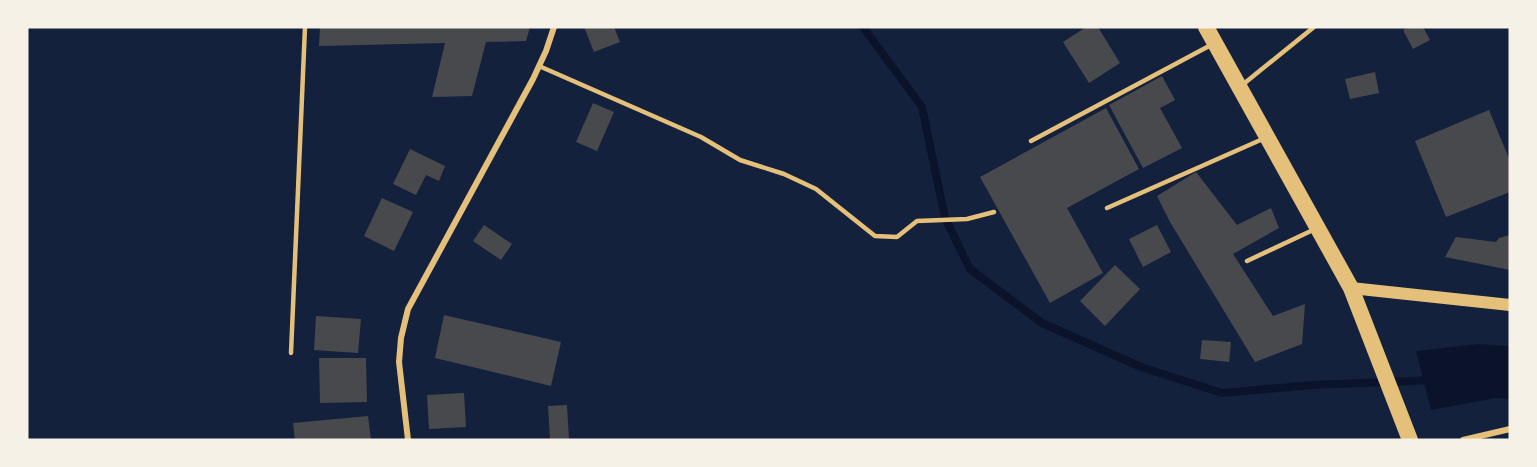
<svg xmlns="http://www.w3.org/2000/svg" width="1537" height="467" font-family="'IBM Plex Sans',sans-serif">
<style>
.water{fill:#0b132b}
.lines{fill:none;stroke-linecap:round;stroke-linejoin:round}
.stream{stroke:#0b132b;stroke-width:8}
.building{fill:#48494c}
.service{stroke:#e5c07b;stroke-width:4.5}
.minor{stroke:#e5c07b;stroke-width:6}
.secondary{stroke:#e5c07b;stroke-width:12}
.trunk{stroke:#e5c07b;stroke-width:16}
</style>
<rect width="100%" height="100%" fill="#14213d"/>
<!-- water -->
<path class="water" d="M 1478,344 L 1510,346 L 1510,399 L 1496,398 L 1431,410 L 1416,351 Z"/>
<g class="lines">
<!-- stream -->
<path class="stream" d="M 863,27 L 922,107 L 945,218 L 970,269 L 1042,323 L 1141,367 L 1222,393 L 1313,385 L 1435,380"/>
</g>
<!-- building -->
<path class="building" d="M 320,27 L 530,27 L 526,41 L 486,42 L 472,96 L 432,97 L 445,43 L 319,46 Z
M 584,27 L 614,27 L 620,42 L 594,52 Z
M 1086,27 L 1098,27 L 1120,63 L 1089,83 L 1063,42 Z
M 1409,27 L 1423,27 L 1430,40 L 1413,49 L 1403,30 Z
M 1375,72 L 1379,93 L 1350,99 L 1345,79 Z
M 1162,76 L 1175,100 L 1160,108 L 1182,148 L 1143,168 L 1109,105 Z
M 593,103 L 614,112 L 597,151 L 576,142 Z
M 1106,108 L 1139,169 L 1067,208 L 1103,273 L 1050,303 L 980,177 Z
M 1489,110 L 1510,161 L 1510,192 L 1446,217 L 1415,141 Z
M 410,149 L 445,166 L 439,181 L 426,175 L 416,195 L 393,184 Z
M 1196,172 L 1237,225 L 1271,208 L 1279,228 L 1233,254 L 1273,316 L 1305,304 L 1302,344 L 1255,362 L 1170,222 L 1157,196 Z
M 382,198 L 413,212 L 394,251 L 364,236 Z
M 484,225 L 512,244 L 501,260 L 473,241 Z
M 1157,225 L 1171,252 L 1143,267 L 1129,239 Z
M 1510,235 L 1510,270 L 1445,257 L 1456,237 L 1496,242 L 1499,238 Z
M 1115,265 L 1140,289 L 1105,326 L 1080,301 Z
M 444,315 L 561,342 L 551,386 L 435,358 Z
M 316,316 L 361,319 L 358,353 L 314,350 Z
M 1202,340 L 1231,342 L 1229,362 L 1200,359 Z
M 319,358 L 366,358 L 367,402 L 320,403 Z
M 464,393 L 466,427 L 429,429 L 427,395 Z
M 567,405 L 569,440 L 550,440 L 548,406 Z
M 368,416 L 371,440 L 295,440 L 293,423 Z"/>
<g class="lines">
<!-- service -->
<path class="service" d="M 539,66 L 701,137 L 740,160 L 784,174 L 816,189 L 875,236 L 897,237 L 917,221 L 967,219 L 994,212
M 1241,86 L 1314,27
M 1031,141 L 1211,45
M 1107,208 L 1265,138
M 1247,261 L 1313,230
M 291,353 L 305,27"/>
<!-- minor -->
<path class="minor" d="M 408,440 L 399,362 L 401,338 L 408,309 L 533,79 L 546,51 L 554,27
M 1463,440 L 1510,429"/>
<!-- secondary -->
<path class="secondary" d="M 1351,288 L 1510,305"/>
<!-- trunk -->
<path class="trunk" d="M 1206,27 L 1351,288 L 1410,440"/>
</g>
<!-- border -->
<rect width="1537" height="467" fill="none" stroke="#f6f1e7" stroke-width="57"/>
</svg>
